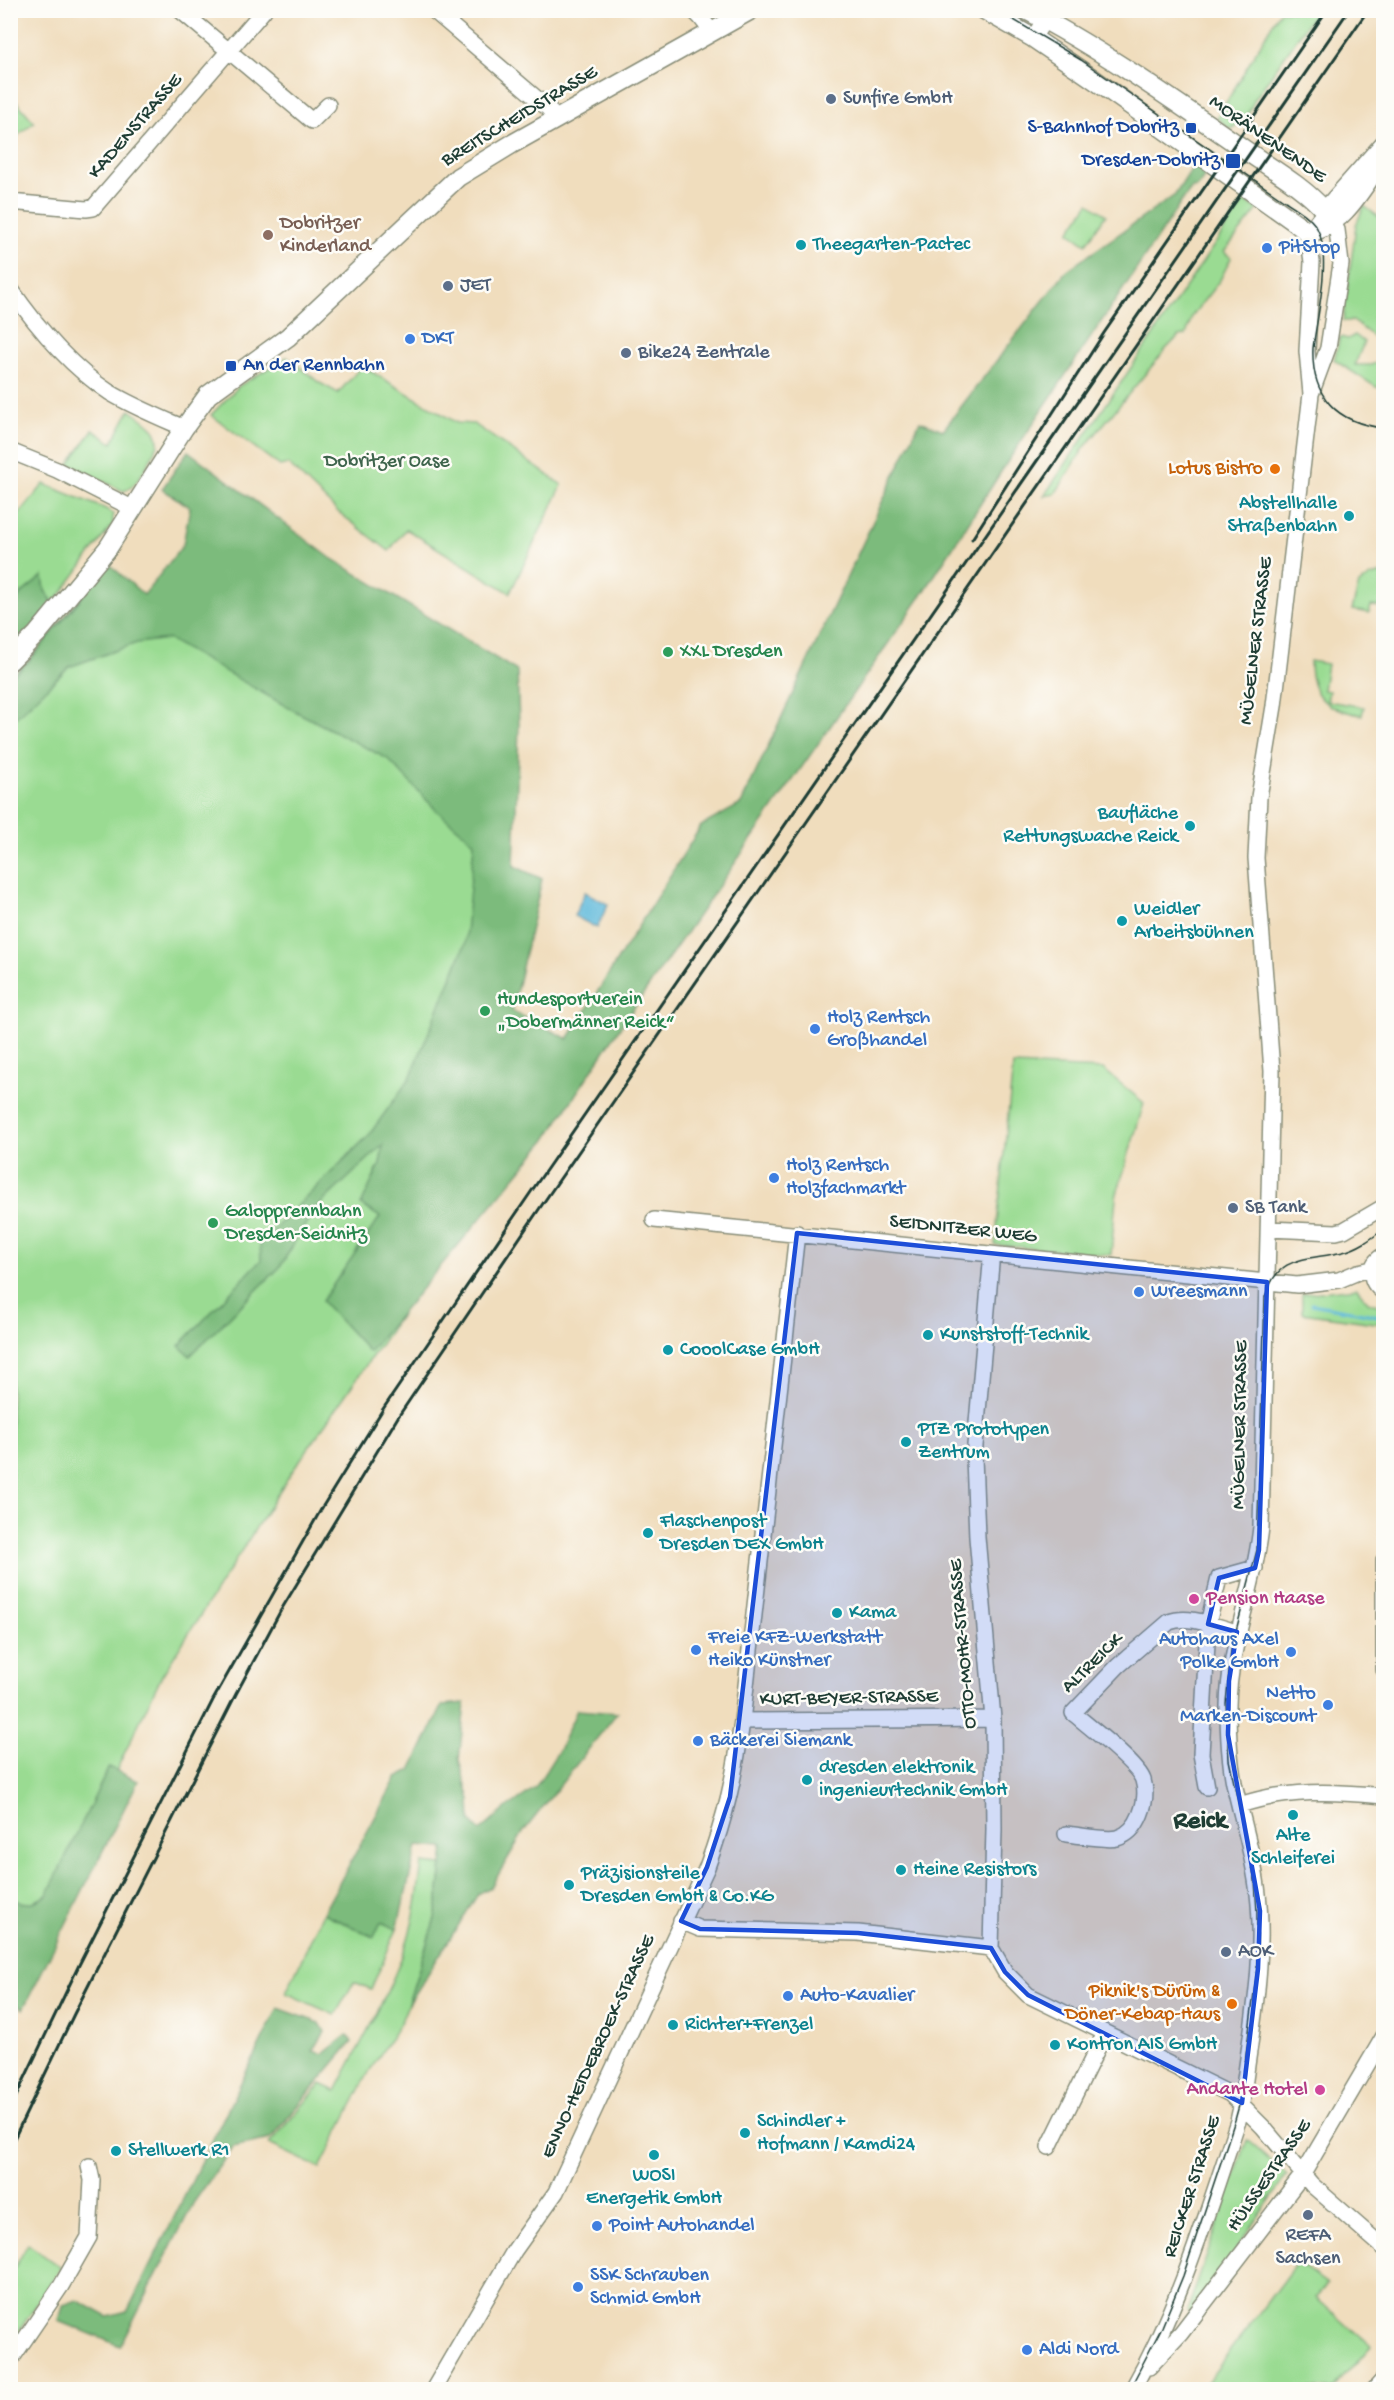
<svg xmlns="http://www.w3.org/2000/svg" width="1394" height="2400" font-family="'Gochi Hand',sans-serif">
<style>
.green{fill:#9adb92;stroke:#5c8c63;stroke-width:1.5}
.forest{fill:#7bbb7c;stroke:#4d7c58;stroke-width:1.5}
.water{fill:#5cb8da;stroke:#3e7a87;stroke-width:1.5}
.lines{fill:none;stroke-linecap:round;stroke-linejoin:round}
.stream{stroke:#5cb8da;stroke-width:3}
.minor-casing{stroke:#888d78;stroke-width:18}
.major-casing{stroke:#888d78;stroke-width:21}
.minor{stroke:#fff;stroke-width:15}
.major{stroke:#fff;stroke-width:18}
.tram{stroke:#1f3d34;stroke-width:1.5}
.rail{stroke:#1f3d34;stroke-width:3}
.marked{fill:#1d4ed8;fill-opacity:0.2;stroke:#1d4ed8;stroke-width:4.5;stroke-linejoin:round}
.service-dot{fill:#5c6f8a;stroke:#fdfcf7;stroke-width:2}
.transit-dot{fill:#1a4fb4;stroke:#fdfcf7;stroke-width:2}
.education-dot{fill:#8d6e63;stroke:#fdfcf7;stroke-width:2}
.culture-dot{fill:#0f9aa8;stroke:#fdfcf7;stroke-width:2}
.shop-dot{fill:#3f7fe0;stroke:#fdfcf7;stroke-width:2}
.food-dot{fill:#e8710a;stroke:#fdfcf7;stroke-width:2}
.leisure-dot{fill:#2e9e5b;stroke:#fdfcf7;stroke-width:2}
.hotel-dot{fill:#d1479c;stroke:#fdfcf7;stroke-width:2}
.labels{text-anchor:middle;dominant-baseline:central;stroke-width:5;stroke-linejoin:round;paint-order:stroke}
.service-label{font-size:20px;fill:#4e5e75;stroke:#fdfcf7;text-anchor:start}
.street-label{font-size:20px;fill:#1f3d34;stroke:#fdfcf7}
.transit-label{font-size:20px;fill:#164399;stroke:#fdfcf7;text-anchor:end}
.education-label{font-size:20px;fill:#785e54;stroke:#fdfcf7;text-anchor:start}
.culture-label{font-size:20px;fill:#0d838f;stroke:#fdfcf7;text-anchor:start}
.shop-label{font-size:20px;fill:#366cbe;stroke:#fdfcf7;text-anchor:start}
.park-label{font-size:20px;fill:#3e644c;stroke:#fdfcf7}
.food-label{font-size:20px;fill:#c56008;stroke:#fdfcf7;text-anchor:end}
.leisure-label{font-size:20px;fill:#27864d;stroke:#fdfcf7;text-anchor:start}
.hotel-label{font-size:20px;fill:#b23c85;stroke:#fdfcf7;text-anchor:start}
.district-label{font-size:26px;font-weight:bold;fill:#1f3d34;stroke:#fdfcf7}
</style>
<rect width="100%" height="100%" fill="#fdfcf7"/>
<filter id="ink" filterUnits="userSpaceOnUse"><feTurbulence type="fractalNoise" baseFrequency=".0167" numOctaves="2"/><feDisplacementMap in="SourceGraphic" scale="12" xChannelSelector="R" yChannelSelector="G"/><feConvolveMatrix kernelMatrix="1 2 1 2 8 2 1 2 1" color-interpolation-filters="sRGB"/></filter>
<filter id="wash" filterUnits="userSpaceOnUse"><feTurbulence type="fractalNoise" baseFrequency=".008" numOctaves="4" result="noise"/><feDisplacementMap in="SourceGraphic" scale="24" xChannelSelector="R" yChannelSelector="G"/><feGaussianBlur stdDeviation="1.35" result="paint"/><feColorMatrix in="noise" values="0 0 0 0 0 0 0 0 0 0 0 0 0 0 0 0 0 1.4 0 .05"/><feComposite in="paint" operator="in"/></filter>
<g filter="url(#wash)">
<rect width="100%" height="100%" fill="#f0ddbd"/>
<!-- green -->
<path class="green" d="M 1280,11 L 1316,11 L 1255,99 L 1245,120 L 1230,129 L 1217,118 Z
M 15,100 L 34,122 L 11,141 L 11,101 Z
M 1244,201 L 1258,209 L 1224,252 L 1231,258 L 1220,280 L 1192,316 L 1186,335 L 1179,336 L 1166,349 L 1084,448 L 1055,494 L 1044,496 Z
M 1089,203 L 1106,215 L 1086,244 L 1069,232 Z
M 1364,206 L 1383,220 L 1383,344 L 1353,321 L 1343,321 L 1356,225 Z
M 1355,335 L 1364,342 L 1355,365 L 1371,365 L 1383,360 L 1383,388 L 1376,387 L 1334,360 L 1340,337 L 1348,339 Z
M 287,357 L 320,383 L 338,393 L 362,366 L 457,423 L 474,424 L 562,485 L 510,593 L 406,529 L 389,551 L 337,511 L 288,464 L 280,466 L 211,415 L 239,386 Z
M 130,410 C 143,420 159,427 158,445 C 151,457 137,490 123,491 L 69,464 L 93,430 L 112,443 Z
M 44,484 L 106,509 L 113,514 L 113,524 L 54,603 L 45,591 L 43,576 L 22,593 L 11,607 L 11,524 Z
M 107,564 L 142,598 L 503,773 L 401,1315 L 289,1476 L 161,1677 L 48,1913 L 11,1960 L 11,675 L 29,660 Z
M 1383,573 L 1383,607 L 1371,606 L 1369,613 L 1352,610 L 1359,584 L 1371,576 Z
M 1310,661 L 1327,664 L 1323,690 L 1329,691 L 1327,701 L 1364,707 L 1362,715 C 1328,710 1310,699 1310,661 Z
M 1013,1065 L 1103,1069 L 1144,1103 L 1116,1197 L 1111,1255 L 995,1245 Z
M 1357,1288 L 1368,1302 L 1383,1307 L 1383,1350 L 1382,1324 L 1302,1313 L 1302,1294 Z
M 422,1863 L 442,1865 L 436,1915 L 407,2007 L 401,2022 L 369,2072 L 320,2168 L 269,2144 L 321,2084 L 336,2091 C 360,2043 389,1996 406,1945 C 415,1919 418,1891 422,1863 Z
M 323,1913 L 373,1937 L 381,1922 L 397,1929 L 371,1989 L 354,1982 L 335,2015 L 286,1993 Z
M 1247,2140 L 1287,2175 L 1192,2314 L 1187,2311 Z
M 28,2244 L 61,2268 L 11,2343 L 11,2274 Z
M 1297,2262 L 1327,2284 L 1316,2298 L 1371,2346 L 1333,2389 L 1202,2389 Z"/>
<!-- forest -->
<path class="forest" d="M 1194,165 L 1205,175 L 1198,187 L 1192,188 L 1182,201 L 1008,461 L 924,592 L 617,1032 L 545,1141 L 369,1352 L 322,1301 L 380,1217 L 361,1205 L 380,1164 L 383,1145 L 314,1210 L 280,1267 L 190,1356 L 179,1346 L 261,1260 L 260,1243 L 369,1135 L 410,1078 L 465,944 L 474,842 L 436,810 L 388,759 L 291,709 L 168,639 L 137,643 L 69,667 L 11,722 L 11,677 L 29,661 L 109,564 L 144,595 L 183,545 L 190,507 L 162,489 L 188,451 L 332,559 L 517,671 L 519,725 L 514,866 L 542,879 L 512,1011 L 568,1039 L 701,826 L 741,804 L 920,421 L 943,430 L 1066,271 L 1175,195 Z
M 43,576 L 45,591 L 54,603 L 11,650 L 11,607 L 22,593 Z
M 465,1703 L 459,1760 L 470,1800 L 471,1821 L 480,1831 L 508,1807 L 535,1788 L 559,1750 L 577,1710 L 617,1713 L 524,1831 L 491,1887 L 478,1894 L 407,2007 L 436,1915 L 444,1848 L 417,1846 L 397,1929 L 381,1922 L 374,1937 L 323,1913 L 397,1777 L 411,1770 L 443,1705 Z
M 109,1767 L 138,1781 L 23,2009 L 11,2001 L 11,1898 C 24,1906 34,1903 47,1895 Z
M 278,2008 L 320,2023 L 325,2032 L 313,2051 L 323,2054 L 347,2035 L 352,2042 L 270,2139 L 233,2147 L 194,2202 L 120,2346 L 59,2321 L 63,2305 L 77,2300 L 108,2317 L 127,2312 Z"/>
<!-- water -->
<path class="water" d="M 585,892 L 608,904 L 597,928 L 574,916 Z"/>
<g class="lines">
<!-- stream -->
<path class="stream" d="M 1312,1304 L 1384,1317"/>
</g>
</g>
<g filter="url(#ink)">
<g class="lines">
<!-- minor casing -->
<g class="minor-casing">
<path id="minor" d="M 180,10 L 312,121 L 328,105
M 433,10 L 549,109 L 555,120
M 693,10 L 701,18 L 712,32
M 1033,38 L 1051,10
M 10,202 L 86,209 L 93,208 L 264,10
M 10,288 C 37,327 69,366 109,392 C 132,406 159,417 184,428
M 10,451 L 57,470 L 134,509
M 654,1220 L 1297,1285 L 1339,1280 L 1358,1272 L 1372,1269
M 1269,1229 L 1336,1232 L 1344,1230 L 1380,1209
M 990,1254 L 991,1264 L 974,1457 L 977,1537 L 993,1719 L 994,1829 L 991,1948 L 1005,1972 L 1028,1995 L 1230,2094 L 1263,2127 L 1312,2185 L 1384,2248
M 1384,1255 C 1368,1264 1368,1282 1384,1292
M 1384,1560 L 1384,1670
M 742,1721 L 993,1719
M 1207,1787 L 1201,1754 L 1208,1624 L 1219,1578 L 1255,1568
M 1240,1805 C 1287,1789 1334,1791 1384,1796
M 1066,1834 C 1079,1835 1106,1841 1117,1838 C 1139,1832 1149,1800 1143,1780 C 1138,1764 1087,1725 1073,1713 L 1118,1666 L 1169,1622 C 1190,1614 1216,1627 1237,1632
M 681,1921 L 700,1929 L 858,1933 L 991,1948
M 1049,2147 L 1105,2033
M 10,2361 L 61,2286 L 89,2237 L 92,2180 L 89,2166
M 1149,2367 L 1181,2333 L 1303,2174 L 1384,2036
M 433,2390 L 514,2251 L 556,2192 L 707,1867 C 726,1816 735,1775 742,1721 L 797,1233
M 1132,2390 C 1180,2305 1207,2213 1238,2121 L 1242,2103 C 1250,2035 1266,1963 1258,1894 C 1254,1856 1242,1820 1234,1783 C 1229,1757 1228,1731 1228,1706 C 1229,1644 1255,1588 1261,1527 L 1272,1071 L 1256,858 L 1259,797 L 1274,706 L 1311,394 L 1307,351 L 1312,262 L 1308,233 L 1325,211 L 1337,230 L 1341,264 L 1328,348 L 1311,394
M 1374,2390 L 1384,2379"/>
</g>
<!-- major casing -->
<g class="major-casing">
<path id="major" d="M 984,10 L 1033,38 L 1089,76 L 1296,223 L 1308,233 C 1345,225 1363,186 1384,157
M 1026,10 C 1099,48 1170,98 1238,145 C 1267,166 1301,184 1325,211 L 1384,144
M 10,661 L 37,634 L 108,548 L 184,428 L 208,395 L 288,337 L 458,177 L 512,144 L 751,10"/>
</g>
<!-- minor -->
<use href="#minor" class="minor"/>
<!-- major -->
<use href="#major" class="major"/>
<!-- tram -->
<path class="tram" d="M 997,10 L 1081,60 L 1285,201 C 1296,208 1310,216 1317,228 C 1332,256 1317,317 1313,348 C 1311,396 1336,423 1384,428
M 1129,2390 L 1162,2327 L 1183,2276 L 1235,2120 L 1240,2102 L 1257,1969 L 1257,1912 L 1255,1880 L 1229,1760 L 1226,1703 L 1231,1650 L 1257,1550 L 1265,1297 C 1279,1253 1306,1261 1343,1252 C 1359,1248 1371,1239 1384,1229"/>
<!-- rail -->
<path class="rail" d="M 972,539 L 1104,333 L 1327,10
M 10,2109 L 79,1965 L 213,1700 L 323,1506 L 383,1409 L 533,1189 L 1349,10
M 10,2147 L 74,2014 L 236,1694 L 281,1610 L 398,1417 L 546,1199 L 1368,10"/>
</g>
</g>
<!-- marked area -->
<path class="marked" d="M 797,1233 L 1267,1282 L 1259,1550 L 1255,1568 L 1219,1578 L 1208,1624 L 1237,1632 L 1229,1681 L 1228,1735 L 1260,1911 L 1258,1969 L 1242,2103 L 1028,1995 L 1005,1972 L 991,1948 L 858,1933 L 700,1929 L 681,1921 L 707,1867 L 730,1797 Z"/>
<!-- markers -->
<g class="service-dot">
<circle cx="831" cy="99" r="6"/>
<circle cx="448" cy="286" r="6"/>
<circle cx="626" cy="353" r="6"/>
<circle cx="1233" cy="1208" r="6"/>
<circle cx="1226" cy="1952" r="6"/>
<circle cx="1308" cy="2215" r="6"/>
</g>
<g class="transit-dot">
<rect x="1185" y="122" width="12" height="12" rx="3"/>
<rect x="1225" y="153" width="16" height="16" rx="3"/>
<rect x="225" y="360" width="12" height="12" rx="3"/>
</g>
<circle class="education-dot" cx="268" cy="235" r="6"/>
<g class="culture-dot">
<circle cx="801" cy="245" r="6"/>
<circle cx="1349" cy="516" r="6"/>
<circle cx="1190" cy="826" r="6"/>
<circle cx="1122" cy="921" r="6"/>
<circle cx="928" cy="1335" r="6"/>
<circle cx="668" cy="1350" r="6"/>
<circle cx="906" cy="1442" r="6"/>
<circle cx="648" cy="1533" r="6"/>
<circle cx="837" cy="1613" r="6"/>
<circle cx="807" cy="1780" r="6"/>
<circle cx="1293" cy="1815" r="6"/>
<circle cx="901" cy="1870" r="6"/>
<circle cx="569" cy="1885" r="6"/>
<circle cx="673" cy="2025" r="6"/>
<circle cx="1055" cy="2045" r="6"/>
<circle cx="745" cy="2133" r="6"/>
<circle cx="116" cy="2151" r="6"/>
<circle cx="654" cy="2155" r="6"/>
</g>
<g class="shop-dot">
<circle cx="1267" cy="248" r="6"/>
<circle cx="410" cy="339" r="6"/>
<circle cx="815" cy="1029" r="6"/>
<circle cx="774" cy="1178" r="6"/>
<circle cx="1139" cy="1292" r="6"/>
<circle cx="696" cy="1650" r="6"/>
<circle cx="1291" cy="1652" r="6"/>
<circle cx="1328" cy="1705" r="6"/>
<circle cx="698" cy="1741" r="6"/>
<circle cx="788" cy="1996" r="6"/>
<circle cx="597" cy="2226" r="6"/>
<circle cx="578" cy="2287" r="6"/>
<circle cx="1027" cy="2350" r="6"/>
</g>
<g class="food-dot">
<circle cx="1275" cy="469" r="6"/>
<circle cx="1232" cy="2004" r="6"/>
</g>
<g class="leisure-dot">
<circle cx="668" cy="652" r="6"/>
<circle cx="485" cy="1011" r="6"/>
<circle cx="213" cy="1223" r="6"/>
</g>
<g class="hotel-dot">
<circle cx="1194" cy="1599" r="6"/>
<circle cx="1320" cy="2090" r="6"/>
</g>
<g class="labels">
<!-- service labels -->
<g class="service-label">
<text x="843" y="99">Sunfire GmbH</text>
<text x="460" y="286">JET</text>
<text x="638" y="353">Bike24 Zentrale</text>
<text x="1245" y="1208">SB Tank</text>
<text x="1238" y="1952">AOK</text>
<text x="1308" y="2236" text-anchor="middle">REFA<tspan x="1308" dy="23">Sachsen</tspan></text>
</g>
<!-- street labels -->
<g class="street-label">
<text transform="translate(520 117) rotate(-31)">BREITSCHEIDSTRASSE</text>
<text transform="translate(136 127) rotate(-49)">KADENSTRASSE</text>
<text transform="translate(1267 140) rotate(35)">MORÄNENENDE</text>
<text transform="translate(1257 641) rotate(-83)">MÜGELNER STRASSE</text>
<text transform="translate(963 1230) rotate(6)">SEIDNITZER WEG</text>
<text transform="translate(1241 1425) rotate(-89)">MÜGELNER STRASSE</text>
<text transform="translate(964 1644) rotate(-95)">OTTO-MOHR-STRASSE</text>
<text transform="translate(1093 1664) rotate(-44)">ALTREICK</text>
<text transform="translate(849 1699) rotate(-1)">KURT-BEYER-STRASSE</text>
<text transform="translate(599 2047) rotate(-65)">ENNO-HEIDEBROEK-STRASSE</text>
<text transform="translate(1270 2176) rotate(-55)">HÜLSSESTRASSE</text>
<text transform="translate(1193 2187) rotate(-72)">REICKER STRASSE</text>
</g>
<!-- transit labels -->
<g class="transit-label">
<text x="1179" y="128">S-Bahnhof Dobritz</text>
<text x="1220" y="161">Dresden-Dobritz</text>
<text x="243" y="366" text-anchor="start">An der Rennbahn</text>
</g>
<!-- education labels -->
<g class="education-label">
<text x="280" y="224">Dobritzer<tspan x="280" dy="23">Kinderland</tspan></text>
</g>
<!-- culture labels -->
<g class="culture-label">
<text x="813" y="245">Theegarten-Pactec</text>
<text x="1337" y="504" text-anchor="end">Abstellhalle<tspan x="1337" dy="23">Straßenbahn</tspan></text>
<text x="1178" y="814" text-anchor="end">Baufläche<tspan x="1178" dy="23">Rettungswache Reick</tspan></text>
<text x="1134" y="910">Weidler<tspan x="1134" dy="23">Arbeitsbühnen</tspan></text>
<text x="940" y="1335">Kunststoff-Technik</text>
<text x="680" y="1350">CooolCase GmbH</text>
<text x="918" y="1430">PTZ Prototypen<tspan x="918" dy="23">Zentrum</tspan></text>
<text x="660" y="1522">Flaschenpost<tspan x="660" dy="23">Dresden DEX GmbH</tspan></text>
<text x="849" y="1613">Kama</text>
<text x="819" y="1768">dresden elektronik<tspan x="819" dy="23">ingenieurtechnik GmbH</tspan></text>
<text x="1293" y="1836" text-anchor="middle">Alte<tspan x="1293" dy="23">Schleiferei</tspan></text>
<text x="913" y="1870">Heine Resistors</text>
<text x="581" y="1874">Präzisionsteile<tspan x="581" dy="23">Dresden GmbH &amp; Co.KG</tspan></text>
<text x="685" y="2025">Richter+Frenzel</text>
<text x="1067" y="2045">Kontron AIS GmbH</text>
<text x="757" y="2122">Schindler +<tspan x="757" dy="23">Hofmann / Kamdi24</tspan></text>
<text x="128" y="2151">Stellwerk R1</text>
<text x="654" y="2176" text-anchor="middle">WOSI<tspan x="654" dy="23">Energetik GmbH</tspan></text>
</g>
<!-- shop labels -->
<g class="shop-label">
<text x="1279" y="248">PitStop</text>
<text x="422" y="339">DKT</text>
<text x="827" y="1018">Holz Rentsch<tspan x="827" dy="23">Großhandel</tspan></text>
<text x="786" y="1166">Holz Rentsch<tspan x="786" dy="23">Holzfachmarkt</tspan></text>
<text x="1151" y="1292">Wreesmann</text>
<text x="708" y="1638">Freie KFZ-Werkstatt<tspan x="708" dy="23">Heiko Künstner</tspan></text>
<text x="1279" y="1640" text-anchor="end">Autohaus Axel<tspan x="1279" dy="23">Polke GmbH</tspan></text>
<text x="1316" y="1694" text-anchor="end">Netto<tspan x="1316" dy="23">Marken-Discount</tspan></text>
<text x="710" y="1741">Bäckerei Siemank</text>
<text x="800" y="1996">Auto-Kavalier</text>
<text x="609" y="2226">Point Autohandel</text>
<text x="590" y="2276">SSK Schrauben<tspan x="590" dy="23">Schmid GmbH</tspan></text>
<text x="1039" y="2350">Aldi Nord</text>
</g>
<!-- park labels -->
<g class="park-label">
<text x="387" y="462">Dobritzer Oase</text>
</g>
<!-- food labels -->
<g class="food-label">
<text x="1263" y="469">Lotus Bistro</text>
<text x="1220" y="1992">Piknik's Dürüm &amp;<tspan x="1220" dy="23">Döner-Kebap-Haus</tspan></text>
</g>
<!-- leisure labels -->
<g class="leisure-label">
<text x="680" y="652">XXL Dresden</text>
<text x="497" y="1000">Hundesportverein<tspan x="497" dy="23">„Dobermänner Reick“</tspan></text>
<text x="225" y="1212">Galopprennbahn<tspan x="225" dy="23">Dresden-Seidnitz</tspan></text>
</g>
<!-- hotel labels -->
<g class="hotel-label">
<text x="1206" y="1599">Pension Haase</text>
<text x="1308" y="2090" text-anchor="end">Andante Hotel</text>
</g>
<!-- district labels -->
<g class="district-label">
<text x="1200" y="1822">Reick</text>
</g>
</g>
<!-- margin -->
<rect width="1394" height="2400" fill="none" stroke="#fdfcf7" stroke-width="36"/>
</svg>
